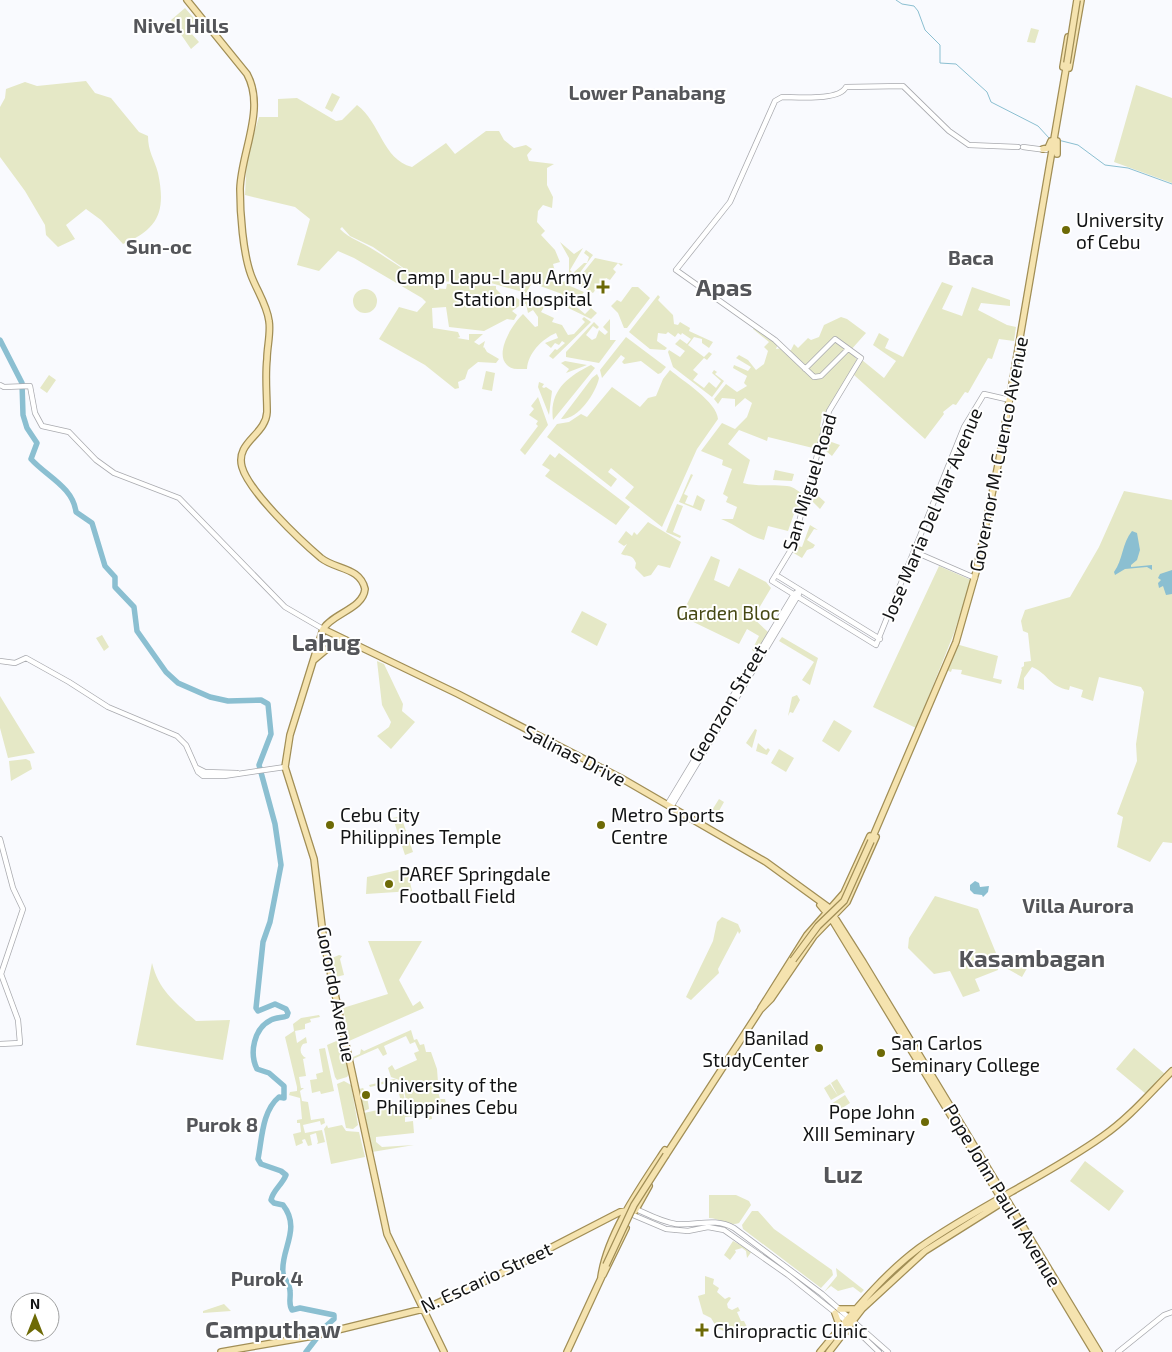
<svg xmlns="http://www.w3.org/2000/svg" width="1172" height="1352" font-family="'Exo 2',sans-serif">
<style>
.green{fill:#e5e8c6}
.water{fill:#8bbfd1}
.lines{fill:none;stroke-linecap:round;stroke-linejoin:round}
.stream{stroke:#8bbfd1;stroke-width:1}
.river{stroke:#8bbfd1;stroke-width:5.5}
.minor-casing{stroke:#a9aaaf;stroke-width:6}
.major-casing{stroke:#a18e56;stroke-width:8}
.minor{stroke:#fff;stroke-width:4.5}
.major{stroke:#f5e3af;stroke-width:5.5}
.major-bridge-casing{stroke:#a18e56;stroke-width:8;stroke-linecap:butt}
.major-bridge{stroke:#f5e3af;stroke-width:5.5}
.poi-dot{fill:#6d6a06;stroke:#fff;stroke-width:2}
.labels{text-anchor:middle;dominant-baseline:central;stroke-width:4;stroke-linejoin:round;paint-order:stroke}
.poi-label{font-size:19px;fill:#121314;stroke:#fff;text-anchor:start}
.street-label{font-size:19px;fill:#121314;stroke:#fff}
.park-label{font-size:19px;fill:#464814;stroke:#fff}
.neighbourhood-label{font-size:20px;font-weight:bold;fill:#545559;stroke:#fff}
.district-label{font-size:24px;font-weight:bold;fill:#545559;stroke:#fff}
</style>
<rect width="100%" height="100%" fill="#f9fafe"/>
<!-- green -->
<path class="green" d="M 185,8 L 199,24 L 190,32 L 199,42 L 191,49 L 171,20 Z
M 1031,28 L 1039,30 L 1035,43 L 1027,42 Z
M 86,81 L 95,93 L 111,98 L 139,132 L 148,136 C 148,152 154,158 158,173 C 166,211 159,229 123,244 L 101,220 L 86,209 L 66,225 L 75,239 L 58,247 L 46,235 L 45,225 L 25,191 L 0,157 L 0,107 L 5,98 L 6,89 L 25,82 L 37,86 Z
M 1136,85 L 1172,98 L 1172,183 L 1114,162 Z
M 332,93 L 340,97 L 332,112 L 325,108 Z
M 297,98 L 336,121 L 342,120 L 357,105 C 381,123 382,159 412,167 L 446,143 L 455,154 L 486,131 L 499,131 L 504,140 L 514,148 L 526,145 L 532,149 L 527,155 L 529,161 L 554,164 L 547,168 L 547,185 L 553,197 L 552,208 L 543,205 L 538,211 L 537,222 L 545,231 L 541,235 L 555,250 L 560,262 L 553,264 L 558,283 L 566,281 L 570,286 L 584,292 L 573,304 L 585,314 L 591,308 L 597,313 L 591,319 L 560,304 L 562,294 L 532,283 L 526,293 L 491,283 L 433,281 L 415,276 L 373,247 L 350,236 L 342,227 L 340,229 C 350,239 362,242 374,250 C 394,262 410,276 433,282 L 433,288 L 446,289 L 447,284 L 496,286 L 496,289 L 507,300 L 512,295 L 520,300 L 524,294 L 547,302 L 541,312 L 554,318 L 552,322 L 562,325 L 568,335 L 574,334 L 585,322 L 582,319 L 584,317 L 591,322 L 553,359 L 549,356 L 555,349 L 557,350 L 565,343 L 562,341 L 559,345 L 555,343 L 551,348 L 545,343 L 558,338 L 556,333 C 542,339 528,353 527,369 C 520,369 512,370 507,365 C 494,353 513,323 523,314 L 535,327 L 538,326 L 538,317 L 533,310 L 528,313 L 526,304 L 522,304 L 512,311 L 517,315 L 514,320 L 507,319 L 484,331 L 449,327 L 446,307 L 432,308 L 433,328 L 458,332 L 460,337 L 457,338 L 469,340 L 469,334 L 483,334 L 474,342 L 479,345 L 485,341 L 483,348 L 484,347 L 487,352 L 499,359 L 496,363 L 478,362 L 468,370 L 465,379 L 458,382 L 459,388 L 455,389 L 425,365 L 379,339 L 399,307 L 417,312 L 426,302 L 422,298 L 354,258 L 338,251 L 319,271 L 297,265 L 310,219 L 295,207 L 245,195 L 247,156 L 259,117 L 278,117 L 278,99 Z
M 560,242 L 574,254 L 583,248 L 570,270 L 573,273 L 584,263 L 587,263 L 589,257 L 584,253 L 586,250 L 593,255 L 573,282 L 569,275 L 569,258 Z
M 595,258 L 623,264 L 621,266 L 618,263 L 613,269 L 616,272 L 610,280 L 606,278 L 604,283 L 602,282 L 593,293 L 575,283 Z
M 942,282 L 953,286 L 942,309 L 962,316 L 972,287 L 1010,300 L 1010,306 L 981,303 L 978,310 L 1007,325 L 1016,327 L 1014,341 L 999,339 L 992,359 L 988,358 L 968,393 L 965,392 L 956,405 L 953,404 L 943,412 L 944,414 L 925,439 L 854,375 L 862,360 L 884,378 L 896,361 L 873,345 L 879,333 L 889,339 L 885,348 L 903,357 Z
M 632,287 L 638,287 L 650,298 L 627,328 L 624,328 L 618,313 L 611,306 L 617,300 L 621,302 Z
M353 301a12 12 0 1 1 24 0a12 12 0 1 1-24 0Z
M 658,295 L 660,297 L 658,300 L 673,315 L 674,324 L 678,325 L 680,322 L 690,328 L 689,331 L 713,342 L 709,348 L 702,343 L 702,339 L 694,337 L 688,345 L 704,357 L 709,352 L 712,354 L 707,360 L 704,358 L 693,370 L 698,374 L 693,380 L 704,388 L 709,382 L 716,388 L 721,381 L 712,373 L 714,370 L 717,372 L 715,374 L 724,381 L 712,397 L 673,367 L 668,352 L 669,350 L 680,357 L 685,351 L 675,344 L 680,339 L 687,344 L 691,339 L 682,333 L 681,335 L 678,333 L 675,337 L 668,332 L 666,334 L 658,333 L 657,341 L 667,348 L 665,350 L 650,349 L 629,332 Z
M 841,317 L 847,319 L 866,333 L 850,351 L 858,361 L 826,416 L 822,416 L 820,427 L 823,428 L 817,449 L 768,437 L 767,441 L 739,430 L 728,444 L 750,460 L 743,483 C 758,487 771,484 787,486 C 796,487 797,492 804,494 L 800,508 L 796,508 L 788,531 L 768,526 L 764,540 C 748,536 737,525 721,519 L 733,519 L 737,507 L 726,502 L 728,497 L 723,494 L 732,469 L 722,465 L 723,460 L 701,451 L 722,423 L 735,429 L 747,417 L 752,403 L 745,398 L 735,407 L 735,399 L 722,398 L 718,404 L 714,399 L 726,384 L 737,392 L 747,386 L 744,383 L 747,376 L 733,368 L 734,365 L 748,371 L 751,367 L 736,358 L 739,355 L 748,360 L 756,370 L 764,364 L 768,351 L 764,347 L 769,342 L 753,329 L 754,327 L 778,344 L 776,349 L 783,348 L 787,352 L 791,350 L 794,344 L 798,348 L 808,338 L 811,340 L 819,337 L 824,325 Z
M 610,319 L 610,340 L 616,340 L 599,363 L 566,357 L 566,352 L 594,322 L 599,327 L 597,329 L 593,326 L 586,335 L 592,340 L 596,338 L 599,330 L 605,335 L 608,332 L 603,327 Z
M 626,337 L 666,367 L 661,373 L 658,374 L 641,361 L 624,364 L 622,362 L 625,358 L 621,355 L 602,378 L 600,370 Z
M 565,361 L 587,365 L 566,373 L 569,369 L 561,363 Z
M 591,365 L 595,368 L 553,420 C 549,391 567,377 591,365 Z
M 670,370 C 683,381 717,402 718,419 L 697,449 L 662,527 L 625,498 L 634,487 L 611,468 L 608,472 L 617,479 L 611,487 L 547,437 L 557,424 L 569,422 L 581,414 L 587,417 L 612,387 L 640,407 L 648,398 L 656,396 L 663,379 Z
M 486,371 L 495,373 L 492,391 L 482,389 Z
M 597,374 L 599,378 C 596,393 578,420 561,419 L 592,378 Z
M 49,375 L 56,380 L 47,393 L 40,388 Z
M 539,382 L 544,384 L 542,387 L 544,388 L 546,387 L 552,391 L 549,415 L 538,387 Z
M 538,397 L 548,425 L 525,455 L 520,450 L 538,426 L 536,424 L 538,421 L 529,415 L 534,409 L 531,406 Z
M 823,439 L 840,445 L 832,456 L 821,447 Z
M 559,453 L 630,507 L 616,525 L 545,476 L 550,470 L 542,465 L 550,454 L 555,458 Z
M 775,470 L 794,474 L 792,481 L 773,480 Z
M 691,474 L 693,475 L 684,494 L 688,496 L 685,503 L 693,506 L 697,495 L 705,500 L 701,511 L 679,502 Z
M 1124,491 L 1172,500 L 1172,843 L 1163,842 L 1150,862 L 1117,847 L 1123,817 L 1117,814 L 1137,761 L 1136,744 L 1144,692 L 1141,687 L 1099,677 L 1093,701 L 1081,697 L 1083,690 L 1070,686 L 1069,690 C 1048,686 1050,675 1032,667 L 1024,678 L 1024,690 L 1017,688 L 1022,669 L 1021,668 L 1024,666 L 1024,662 L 1031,661 L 1028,633 L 1023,631 L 1021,621 L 1025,610 L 1070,597 L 1099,547 Z
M 816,494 L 825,502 L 820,509 L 811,500 Z
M 677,504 L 683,506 L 673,532 L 681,536 L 680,538 L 666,532 Z
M 648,522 L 681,542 L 670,568 L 658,565 L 651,575 L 644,577 L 635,568 L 636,563 C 632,554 629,557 621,554 L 627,544 L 624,546 L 618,542 L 626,531 L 632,536 L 634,532 L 637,535 Z
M 810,525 L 818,530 L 814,529 L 807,540 L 815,545 L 813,548 L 807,550 L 802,558 L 792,552 L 794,545 L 802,547 Z
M 711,556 L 720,560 L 714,580 L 729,587 L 739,568 L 766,582 L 771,588 L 753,618 L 768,632 L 756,653 L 752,650 L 759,636 L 747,629 L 739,644 L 681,616 Z
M 939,566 L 971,580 L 954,633 L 916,728 L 873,707 Z
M 582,611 L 607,624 L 597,646 L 571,632 Z
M 102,635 L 109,647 L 104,651 L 96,638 Z
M 782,637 L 818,658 L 810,685 L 802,680 L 814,662 L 779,641 Z
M 956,644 L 998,656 L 993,678 L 1002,680 L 1001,684 L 961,674 L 962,670 L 952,669 L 951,672 L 946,670 Z
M 377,661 L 384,664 L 403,704 L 402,711 L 415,722 L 391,749 L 377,736 L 389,727 L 391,722 L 382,705 Z
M 797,695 L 800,700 L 793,713 L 790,712 L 788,716 L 792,697 Z
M 0,696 L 35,753 L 8,758 L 0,728 Z
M 834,720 L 852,731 L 839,752 L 822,741 Z
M 755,729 L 757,730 L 752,748 L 746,743 Z
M 758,743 L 766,750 L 768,748 L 770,750 L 767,755 L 756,751 Z
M 779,749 L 794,758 L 786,772 L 771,763 Z
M 26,759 L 30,761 L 32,769 L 11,781 L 9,761 Z
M 719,799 L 724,802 L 715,818 L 709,815 Z
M 401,816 L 406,831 L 398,834 L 393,818 Z
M 408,837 L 413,852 L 405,855 L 400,840 Z
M 407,868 L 412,891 L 366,894 L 367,877 Z
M 935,896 L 978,909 L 998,958 L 998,970 L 975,979 L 980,991 L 963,997 L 950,971 L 934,974 L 908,948 L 909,938 Z
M 722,917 L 738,924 L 741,931 L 739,934 L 738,931 L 718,969 L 719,973 L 691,1000 L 686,997 L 713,941 L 717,922 Z
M 368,941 L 422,941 L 399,980 L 413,1006 L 420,1001 L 424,1008 L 349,1041 L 343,1008 L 388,994 Z
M 1014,954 L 1030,963 L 1022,977 L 1006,968 Z
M 339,955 L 342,956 L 340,959 L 344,975 L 336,977 L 332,958 Z
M 152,963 C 159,991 176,1003 196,1021 L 230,1020 L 223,1060 L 136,1045 Z
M 319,1015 L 320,1017 L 310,1019 L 311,1022 L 305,1024 L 305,1029 L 295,1031 L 297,1043 L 306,1037 L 307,1043 L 303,1044 C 299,1049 300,1055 306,1058 L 303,1059 L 306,1076 L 299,1077 L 301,1088 L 304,1088 L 300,1091 L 302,1101 L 308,1102 L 311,1120 L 324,1118 L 325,1123 L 321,1125 L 320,1121 L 303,1125 L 305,1133 L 322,1130 L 325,1142 L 317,1144 L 318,1142 L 316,1133 L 310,1135 L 312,1145 L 308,1146 L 305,1139 L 302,1140 L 303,1143 L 296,1146 L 293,1134 L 301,1132 L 300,1123 L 297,1123 L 297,1120 L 302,1119 L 300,1098 L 289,1095 L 290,1092 L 297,1091 L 297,1087 L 285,1037 L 294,1031 L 293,1024 L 301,1018 Z
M 411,1030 L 414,1040 L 417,1039 L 420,1045 L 424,1044 L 426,1052 L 431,1052 L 437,1069 L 438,1082 L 436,1083 L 440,1099 L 445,1099 L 446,1103 L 450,1103 L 451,1109 L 431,1112 L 432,1119 L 426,1120 L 426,1115 L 405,1117 L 405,1122 L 413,1121 L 414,1133 L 376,1137 L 376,1142 L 382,1147 L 414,1145 L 372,1152 L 364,1113 L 405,1104 L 406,1100 L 402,1081 L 391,1077 L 388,1068 L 392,1065 L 395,1070 L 417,1060 L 414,1053 L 419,1051 L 415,1042 L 410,1044 L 406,1036 L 384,1046 L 387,1054 L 383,1056 L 378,1048 L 353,1059 L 353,1057 L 360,1054 L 361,1049 L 364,1051 Z
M 341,1039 L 349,1074 L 347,1077 L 337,1080 L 335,1077 L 327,1045 Z
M 325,1048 L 334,1091 L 321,1094 L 320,1091 L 312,1093 L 310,1080 L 317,1079 L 316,1074 L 323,1072 L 319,1049 Z
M 1134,1048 L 1165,1074 L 1146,1094 L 1116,1069 Z
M 394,1079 L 401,1082 L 405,1101 L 375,1110 L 401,1102 L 396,1081 L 370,1087 L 369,1085 Z
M 837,1079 L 845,1092 L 838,1096 L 831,1083 Z
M 344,1081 L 351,1085 L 358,1125 L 353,1129 L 346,1128 L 337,1084 Z
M 830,1084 L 838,1096 L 831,1100 L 824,1088 Z
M 363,1088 C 366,1091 369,1105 369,1109 L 364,1111 L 359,1089 Z
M 845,1095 L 850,1103 L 836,1112 L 831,1104 Z
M 327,1125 L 328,1128 L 342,1125 L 346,1131 L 359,1132 L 365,1157 L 331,1164 L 324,1129 Z
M 1085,1161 L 1124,1191 L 1109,1211 L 1070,1181 Z
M 709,1195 L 736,1195 L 749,1201 L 751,1205 L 739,1223 C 730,1227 719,1218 709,1218 Z
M 752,1211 L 758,1211 L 774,1229 L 832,1270 L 833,1275 L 821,1288 L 743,1229 L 742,1225 Z
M 733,1241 L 752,1251 L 747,1258 L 746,1251 L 742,1248 L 735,1250 L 736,1252 L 730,1260 L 724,1255 Z
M 836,1268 L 864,1290 L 861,1293 L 853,1287 L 838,1291 L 831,1286 L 824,1292 L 837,1276 Z
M 705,1276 L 714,1279 L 713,1284 L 719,1288 L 717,1292 L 725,1299 L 729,1297 L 731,1298 L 727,1304 L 728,1308 L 732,1310 L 738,1307 L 740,1311 L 737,1312 L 741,1321 L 744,1321 L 747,1327 L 744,1331 L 736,1331 L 734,1336 L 717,1328 L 711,1318 L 703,1314 L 698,1296 L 705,1294 Z
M 224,1304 L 231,1311 L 203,1313 L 203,1311 Z"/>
<!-- water -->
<path class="water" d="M 1132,531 L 1137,533 L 1140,550 L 1137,560 L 1131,565 L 1131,567 L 1152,565 L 1152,570 L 1147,567 L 1125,569 L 1115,575 L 1114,572 C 1123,560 1122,543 1132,531 Z
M 1172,570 L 1172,594 L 1166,595 L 1163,586 L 1159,588 L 1158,583 L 1161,580 L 1158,578 L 1160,574 Z
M 975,881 L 979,883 L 980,887 L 989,886 L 988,892 L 983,897 L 982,895 L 974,894 L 970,890 L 970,885 Z"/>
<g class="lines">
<!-- stream -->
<path class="stream" d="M 896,0 L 902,4 L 914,6 L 918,11 L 925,30 L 940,45 L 940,63 L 956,64 L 987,92 L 991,102 L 1038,126 L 1049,138
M 1058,140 L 1078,145 L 1105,165 L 1128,168 L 1172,184"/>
<!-- river -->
<path class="river" d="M 0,340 L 22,383 L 23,415 L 27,428 L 37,443 L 31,459 C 46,476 73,487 76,512 L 92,523 L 105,566 L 115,577 L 115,587 L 134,607 L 137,631 L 166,672 L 178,683 L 210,697 L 228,701 L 261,700 L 268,704 L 271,734 L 259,765 L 275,824 L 281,865 L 270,922 L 263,942 L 256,1008 L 258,1011 L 275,1004 L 286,1009 L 288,1013 L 287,1016 C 282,1018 276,1017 271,1020 C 254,1028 249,1053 257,1069 L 269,1073 L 284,1086 L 284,1098 L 279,1097 C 262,1111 262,1139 258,1159 L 261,1164 L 281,1171 L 286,1175 C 282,1185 273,1190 271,1200 L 274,1203 L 283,1205 C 302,1229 280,1250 283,1273 C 284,1280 290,1284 290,1291 C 291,1298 288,1304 292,1310 L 300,1308 L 334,1315 L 334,1319 L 326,1326 L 306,1352"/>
<!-- minor casing -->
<g class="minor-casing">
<path id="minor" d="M 1023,147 L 1046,150
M 848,349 L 821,376 L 814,377 L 775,340 L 676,270 L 730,202 L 775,101 L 782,97 C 798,97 839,101 846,87 L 903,86 L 949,131 L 969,145 L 1018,147
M 805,369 L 835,339 L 861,358 L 829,411 L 792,548 L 772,581 L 876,645 L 964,427 L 984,394 L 1010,400
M 0,385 L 4,387 L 30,386 L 35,413 L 42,426 L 69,432 L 96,460 L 114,473 L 179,498 L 285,607 L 323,629
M 915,552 L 975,578
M 776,575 L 880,639
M 0,661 L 15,663 L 26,658 L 69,682 L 108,707 L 177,736 L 186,745 L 198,772 L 203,776 L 224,776 L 285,767
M 197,768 L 205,772 L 237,773
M 667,805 L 794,594 L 800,590
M 671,807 L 799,594
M 0,839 L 13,888 L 23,909 L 1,974 L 18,1020 L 20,1043 L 0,1044
M 636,1209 C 649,1215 662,1222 676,1224 C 697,1226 714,1217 734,1228 L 822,1294 L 888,1352
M 633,1215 L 666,1229 L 688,1231 L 708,1227 L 724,1230 L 788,1275 L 847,1322
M 855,1329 L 879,1352
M 1118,1352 L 1164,1315 L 1172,1312"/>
</g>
<!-- major casing -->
<g class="major-casing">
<path id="major" d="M 187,0 L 247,74 C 266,109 241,152 240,189 C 240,213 243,253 251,275 C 257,291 267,305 269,321 C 271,333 267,347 267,359 C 265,377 267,394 267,412 C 266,435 235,442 242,467 C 249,492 301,541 321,558 C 336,570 360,567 365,589 C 363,609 333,613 323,629 L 290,735 L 285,767 L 314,859 L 324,943 L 387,1234 L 444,1352
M 1063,67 L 1068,37
M 1069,68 L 1081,0
M 1057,141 L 1057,154
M 1043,149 L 1048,148 L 1051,141
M 323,629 L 458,694 L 621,778 L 766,862 L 828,907 L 863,962 L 1099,1352
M 314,660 L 327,649 L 346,641
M 871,841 L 956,642 L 976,572 L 999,460 L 1067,63
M 820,905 L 831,918 L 1008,1210
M 761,1008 L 807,935 L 844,893 L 870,836
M 760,1010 L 771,999 L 814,936 L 847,902 L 876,837
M 666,1155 L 762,1007
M 635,1211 L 649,1186
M 1035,1254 L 1094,1352
M 603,1275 L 626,1228
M 601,1277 C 607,1234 641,1186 665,1150
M 840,1309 L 854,1309
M 835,1313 L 840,1327
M 845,1331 L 856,1330
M 221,1352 L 313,1336 L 427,1308 L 496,1276 L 620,1212 L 636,1209
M 567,1352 L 603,1274
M 820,1352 C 851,1315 880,1277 919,1248 C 978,1206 1044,1178 1103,1136 C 1129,1118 1150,1093 1172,1071
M 829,1352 L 862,1309 L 925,1251 L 1006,1200"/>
</g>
<!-- minor -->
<use href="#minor" class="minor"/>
<!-- major -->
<use href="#major" class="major"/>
<!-- major-bridge casing -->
<g class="major-bridge-casing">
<path id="major-bridge" d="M 1067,63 L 1077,0
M 793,960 L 818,926 L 844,901 L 871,841
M 606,1265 L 634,1205 L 666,1155"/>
</g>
<!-- major-bridge -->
<use href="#major-bridge" class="major-bridge"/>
</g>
<!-- markers -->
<g class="poi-dot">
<circle cx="1066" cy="230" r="5"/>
<path d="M600.5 279.5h5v5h5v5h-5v5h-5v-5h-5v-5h5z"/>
<circle cx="330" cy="825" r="5"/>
<circle cx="601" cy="825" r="5"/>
<circle cx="389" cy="884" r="5"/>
<circle cx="819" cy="1048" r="5"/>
<circle cx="881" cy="1053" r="5"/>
<circle cx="366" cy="1095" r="5"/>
<circle cx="925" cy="1122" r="5"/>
<path d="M699.5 1322.5h5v5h5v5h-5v5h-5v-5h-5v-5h5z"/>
</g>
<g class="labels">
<!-- poi labels -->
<g class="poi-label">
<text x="1076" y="219">University<tspan x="1076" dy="22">of Cebu</tspan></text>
<text x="592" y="276" text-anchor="end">Camp Lapu-Lapu Army<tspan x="592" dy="22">Station Hospital</tspan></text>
<text x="340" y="814">Cebu City<tspan x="340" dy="22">Philippines Temple</tspan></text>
<text x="611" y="814">Metro Sports<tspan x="611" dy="22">Centre</tspan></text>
<text x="399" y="873">PAREF Springdale<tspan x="399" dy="22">Football Field</tspan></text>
<text x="809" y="1037" text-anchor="end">Banilad<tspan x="809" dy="22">StudyCenter</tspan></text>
<text x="891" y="1042">San Carlos<tspan x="891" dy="22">Seminary College</tspan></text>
<text x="376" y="1084">University of the<tspan x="376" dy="22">Philippines Cebu</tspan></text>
<text x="915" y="1111" text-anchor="end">Pope John<tspan x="915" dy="22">XIII Seminary</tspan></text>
<text x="713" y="1330">Chiropractic Clinic</text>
</g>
<!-- street labels -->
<g class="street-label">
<text transform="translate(998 454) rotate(-79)">Governor M. Cuenco Avenue</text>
<text transform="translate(809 482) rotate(-73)">San Miguel Road</text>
<text transform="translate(931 514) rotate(-67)">Jose Maria Del Mar Avenue</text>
<text transform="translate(727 703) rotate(-59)">Geonzon Street</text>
<text transform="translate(575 755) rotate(27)">Salinas Drive</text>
<text transform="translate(337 994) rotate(79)">Gorordo Avenue</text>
<text transform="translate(1003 1195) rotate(59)">Pope John Paul Ⅱ Avenue</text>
<text transform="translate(486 1277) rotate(-25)">N. Escario Street</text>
</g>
<!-- park labels -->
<g class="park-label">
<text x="728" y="612">Garden Bloc</text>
</g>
<!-- neighbourhood labels -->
<g class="neighbourhood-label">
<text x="181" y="25">Nivel Hills</text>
<text x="647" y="92">Lower Panabang</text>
<text x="159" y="246">Sun-oc</text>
<text x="971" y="257">Baca</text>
<text x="1078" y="905">Villa Aurora</text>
<text x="222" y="1124">Purok 8</text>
<text x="267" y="1278">Purok 4</text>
</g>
<!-- district labels -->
<g class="district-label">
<text x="724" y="286">Apas</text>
<text x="326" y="641">Lahug</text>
<text x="1032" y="957">Kasambagan</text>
<text x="843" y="1173">Luz</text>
<text x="273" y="1328">Camputhaw</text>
</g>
</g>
<!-- north arrow -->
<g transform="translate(35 1317)"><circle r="24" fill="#ffffff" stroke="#a0a1a1"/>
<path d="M0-4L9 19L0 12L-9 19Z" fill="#6d6a06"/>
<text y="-8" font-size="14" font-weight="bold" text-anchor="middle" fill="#121314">N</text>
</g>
</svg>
